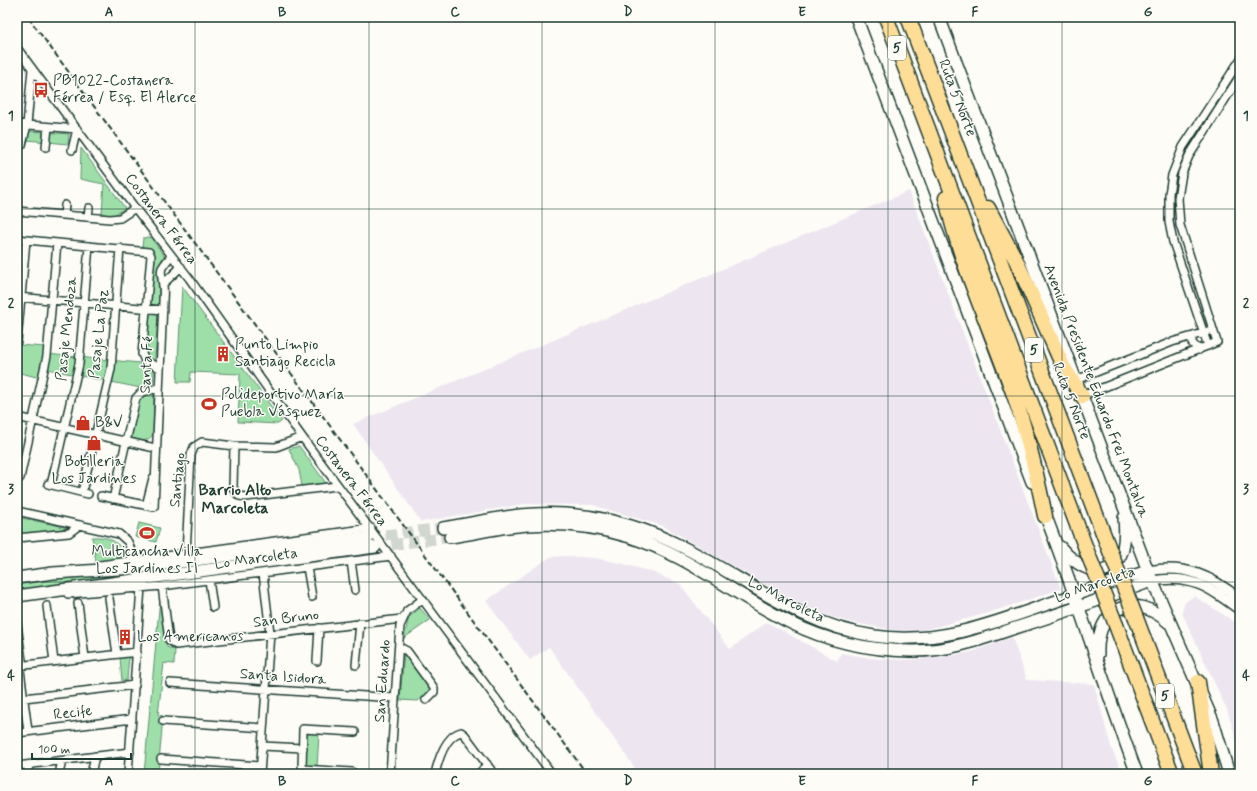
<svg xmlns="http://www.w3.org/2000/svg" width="1257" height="791" font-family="Mynerve,sans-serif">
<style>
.built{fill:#ede6f1}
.green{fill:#9edfa9;stroke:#5e8e6e}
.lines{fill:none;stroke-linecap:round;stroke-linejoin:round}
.secondary-tunnel{stroke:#d1d6d0;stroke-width:11;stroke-dasharray:11 5.5;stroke-linecap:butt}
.minor-casing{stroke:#1f3d34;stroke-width:10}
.tertiary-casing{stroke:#1f3d34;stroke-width:12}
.secondary-casing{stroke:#1f3d34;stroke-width:14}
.motorway-casing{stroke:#1f3d34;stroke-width:17}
.minor{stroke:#fdfcf7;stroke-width:7}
.tertiary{stroke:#fdfcf7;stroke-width:9}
.secondary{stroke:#fdfcf7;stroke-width:11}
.motorway{stroke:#fedd96;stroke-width:14}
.rail{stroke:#1f3d34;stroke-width:2;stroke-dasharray:6 3;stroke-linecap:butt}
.motorway-bridge-casing{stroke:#1f3d34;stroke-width:17;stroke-linecap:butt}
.motorway-bridge{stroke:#fedd96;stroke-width:14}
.grid{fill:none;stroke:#1f3d34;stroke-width:1;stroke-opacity:0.55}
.labels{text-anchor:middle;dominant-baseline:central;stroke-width:3;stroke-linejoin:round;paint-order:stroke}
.shield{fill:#fdfcf7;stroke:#62766e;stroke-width:1}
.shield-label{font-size:14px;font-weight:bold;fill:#1f3d34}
.poi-label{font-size:15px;fill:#1f3d34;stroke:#fdfcf7;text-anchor:start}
.street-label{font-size:15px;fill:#1f3d34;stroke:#fdfcf7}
.neighbourhood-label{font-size:16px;font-weight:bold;fill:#1f3d34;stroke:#fdfcf7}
.neatline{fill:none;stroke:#1f3d34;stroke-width:1.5}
.grid-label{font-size:13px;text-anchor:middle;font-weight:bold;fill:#1f3d34}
</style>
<rect width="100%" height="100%" fill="#fdfcf7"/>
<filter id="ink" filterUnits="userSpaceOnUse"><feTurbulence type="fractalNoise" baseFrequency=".025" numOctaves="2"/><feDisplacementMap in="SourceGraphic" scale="8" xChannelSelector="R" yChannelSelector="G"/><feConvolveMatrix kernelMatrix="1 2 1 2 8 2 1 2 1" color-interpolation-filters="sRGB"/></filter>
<g filter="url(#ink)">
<!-- built -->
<path class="built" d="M 909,191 L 1061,589 L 985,614 L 920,631 L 899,631 L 849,622 L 810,610 L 663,526 L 592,505 L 524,504 L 421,522 L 353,424 Z
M 564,556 L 595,558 L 624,564 L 652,572 L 680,584 L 730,649 L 767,622 L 837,661 L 841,653 L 870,658 L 900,660 L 943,657 L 971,652 L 1012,637 L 1027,680 L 1094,684 L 1112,750 L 1123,774 L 639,774 L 549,647 L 530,660 L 486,601 L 550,557 Z
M 1194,596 L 1240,625 L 1240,752 L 1227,710 L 1182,613 L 1184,603 Z"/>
<!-- green -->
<path class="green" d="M 17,130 L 69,134 L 68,144 L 17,139 Z
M 81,148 L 125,208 L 114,215 L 102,214 L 104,184 L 80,179 Z
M 150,237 L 164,255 L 159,267 L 159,302 L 153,387 L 146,389 L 136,387 L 42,368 L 40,378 L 17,372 L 17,345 L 46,347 L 46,354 L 140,363 L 146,356 L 152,251 L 142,248 L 143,238 Z
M 182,286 L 282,421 L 278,424 L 238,422 L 240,374 L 191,372 L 190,382 L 177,382 Z
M 154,391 L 153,434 C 147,444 140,440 131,438 L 139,395 Z
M 299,446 L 326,483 L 302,486 L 299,470 L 289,449 Z
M 17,517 L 70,528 L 17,535 Z
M 139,523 L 160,528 L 156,542 L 135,537 Z
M 92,537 C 109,536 117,541 126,554 L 121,559 L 96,562 Z
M 127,569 L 131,578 L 17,593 L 17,583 Z
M 160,598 L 162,598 L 167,647 L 175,650 L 174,664 L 164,663 L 158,715 L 163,716 L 158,774 L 144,774 Z
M 420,608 L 430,620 L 404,638 L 409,617 Z
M 404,653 L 432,690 L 418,701 L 400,700 Z
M 129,656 L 127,680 L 122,681 L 120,657 Z
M 17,694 L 22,728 L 17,728 Z
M 307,733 L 319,734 L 317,767 L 305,766 Z"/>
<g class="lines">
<!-- secondary-tunnel -->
<path class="secondary-tunnel" d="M 369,537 L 443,528
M 375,547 L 450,537"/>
<!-- minor casing -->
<g class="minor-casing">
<path id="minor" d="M 17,48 L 135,208 L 189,278 L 302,437 L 552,774
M 17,124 L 77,129
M 22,145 L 27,125 L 32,69
M 46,147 L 48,127
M 72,150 L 77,129
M 17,211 L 110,219 L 120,218 L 135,208
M 64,215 L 65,205
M 88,217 L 89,208
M 17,239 L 149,252 L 151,256 L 142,354 L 145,361 L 160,368
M 163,284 L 181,267
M 17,297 L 163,310
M 1192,337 L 1192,343 L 1199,350
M 17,342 L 26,240
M 1208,346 L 1173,242 L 1169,222 L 1169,194 L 1172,175 L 1183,147 L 1240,60
M 1076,380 L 1172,342 L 1207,332
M 1082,396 L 1217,342 L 1180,225 L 1178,198 L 1182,173 L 1189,156 L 1240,76
M 17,417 L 155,448
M 234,446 L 233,488 L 239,496 L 246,497 L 337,486
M 20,478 L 47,356 L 57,243
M 48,484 L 88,494
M 51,485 L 79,364 L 89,246
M 82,492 L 111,369 L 120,248
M 101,496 L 154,507 L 163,303 C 163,297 164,291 163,286 C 161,267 158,272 171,256
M 113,499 L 136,398 L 142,392 L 159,388
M 146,506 L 153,478
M 17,511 L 119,534 L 128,542 L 135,561
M 17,538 L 69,533 L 80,525
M 186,554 L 191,455 L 194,447 L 202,442 L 234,446 L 276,447 L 302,437
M 351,561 L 355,590
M 100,565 L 371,528
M 307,567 L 312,597
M 209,580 L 213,607
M 162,586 L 169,640 L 176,645 L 402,619
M 68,594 L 162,586 L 391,556
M 109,598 L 117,654
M 78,603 L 85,658
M 47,606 L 54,662
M 17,624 L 22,661 L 20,670 L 28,731
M 399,647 L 407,651 L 434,688 L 434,692 L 426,700
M 317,661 L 319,628
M 356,665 L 360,623
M 17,666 L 137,652
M 170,683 L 395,698
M 24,698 L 135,685
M 163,721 L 263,728
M 17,733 L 132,719
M 262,746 L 303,748
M 161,759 L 260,766
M 17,766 L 130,752
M 352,772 L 302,769 L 303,729 L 355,732
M 27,774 L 29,765
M 59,774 L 62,761
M 91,774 L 95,756
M 128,774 L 141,587 L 144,583
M 260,774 L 270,633 L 263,573
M 390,774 L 400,626 L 407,611 L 423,599
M 435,774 C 438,761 445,736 461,732 L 465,735 L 494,774
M 479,774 L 487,764"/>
</g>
<!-- tertiary casing -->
<g class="tertiary-casing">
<path id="tertiary" d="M 1148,571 C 1186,564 1211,576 1240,599
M 1152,581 C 1192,574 1210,588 1240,610"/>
</g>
<!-- secondary casing -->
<g class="secondary-casing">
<path id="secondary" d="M 856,17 L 1032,482
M 939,17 L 1148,571 L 1213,721 L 1229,774
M 1043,509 C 1077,596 1104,686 1137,774
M 443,528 C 469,524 494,518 520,515 C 557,511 596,515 631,526 C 718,552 783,623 874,636 C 935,645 989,625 1045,605 C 1079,593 1113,582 1148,571
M 450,537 C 469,534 489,530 508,527 C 549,521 591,525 630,537 C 689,556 736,596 791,623 C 827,641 869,650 910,651 C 947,652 980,640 1015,628 C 1061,614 1107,597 1152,581
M 1060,547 C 1077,568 1111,587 1123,549 C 1125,539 1125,528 1124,518
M 17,578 L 53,573 L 135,568 L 369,537
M 17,596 L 375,547
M 1098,654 C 1096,606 1135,591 1169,623"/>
</g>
<!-- motorway casing -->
<g class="motorway-casing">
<path id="motorway" d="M 886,17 L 1088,554
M 908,17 L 1108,546
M 946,198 C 960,262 987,320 1009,381 C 1025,424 1036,471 1045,516
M 988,208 L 1017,262 L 1063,366 L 1082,396
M 1136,618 L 1195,774
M 1116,625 L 1172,774
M 1198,682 L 1211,774"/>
</g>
<!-- minor -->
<use href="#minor" class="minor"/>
<!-- tertiary -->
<use href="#tertiary" class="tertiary"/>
<!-- secondary -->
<use href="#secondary" class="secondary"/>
<!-- motorway -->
<use href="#motorway" class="motorway"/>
<!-- rail -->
<path class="rail" d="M 28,17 L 587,774"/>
<!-- motorway-bridge casing -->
<g class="motorway-bridge-casing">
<path id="motorway-bridge" d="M 1108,546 L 1136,618
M 1088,554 L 1116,625"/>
</g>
<!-- motorway-bridge -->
<use href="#motorway-bridge" class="motorway-bridge"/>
</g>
</g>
<!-- grid -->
<path class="grid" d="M 195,17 L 195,774M 369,17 L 369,774M 542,17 L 542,774M 715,17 L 715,774M 888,17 L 888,774M 1062,17 L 1062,774M 17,209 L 1240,209M 17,396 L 1240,396M 17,582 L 1240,582"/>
<!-- icons -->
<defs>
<g id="bus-bare" transform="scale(1.2)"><path d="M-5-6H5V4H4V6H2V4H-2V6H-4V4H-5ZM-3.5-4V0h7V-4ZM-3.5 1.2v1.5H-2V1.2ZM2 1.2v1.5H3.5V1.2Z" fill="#c8321e" stroke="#fdfcf7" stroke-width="2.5" paint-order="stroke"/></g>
<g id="building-bare" transform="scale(1.2)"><path d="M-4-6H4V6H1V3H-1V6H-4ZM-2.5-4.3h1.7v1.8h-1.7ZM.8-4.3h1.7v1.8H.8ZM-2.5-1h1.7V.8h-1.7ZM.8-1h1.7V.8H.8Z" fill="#c8321e" stroke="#fdfcf7" stroke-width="2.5" paint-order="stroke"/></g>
<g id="stadium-bare" transform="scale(1.2)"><path d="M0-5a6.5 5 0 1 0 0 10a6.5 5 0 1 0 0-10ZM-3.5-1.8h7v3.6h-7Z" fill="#c8321e" stroke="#fdfcf7" stroke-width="2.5" paint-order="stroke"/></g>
<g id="shop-bare" transform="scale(1.2)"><path d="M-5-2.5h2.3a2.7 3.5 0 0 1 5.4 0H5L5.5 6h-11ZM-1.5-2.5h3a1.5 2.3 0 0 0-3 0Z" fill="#c8321e" stroke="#fdfcf7" stroke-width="2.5" paint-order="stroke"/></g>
</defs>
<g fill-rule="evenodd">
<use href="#bus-bare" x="41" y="90"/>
<use href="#building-bare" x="223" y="354"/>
<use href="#stadium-bare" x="209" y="404"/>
<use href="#shop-bare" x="83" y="423"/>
<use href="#shop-bare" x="94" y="443"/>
<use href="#stadium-bare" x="147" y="533"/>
<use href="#building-bare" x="125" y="637"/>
</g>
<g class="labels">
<!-- shield labels -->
<g class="shield">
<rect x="888" y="36" width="18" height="24" rx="3"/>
<rect x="1025" y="338" width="18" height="24" rx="3"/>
<rect x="1156" y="684" width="18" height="24" rx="3"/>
</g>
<g class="shield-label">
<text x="897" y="48">5</text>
<text x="1034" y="350">5</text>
<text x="1165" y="696">5</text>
</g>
<!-- poi labels -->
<g class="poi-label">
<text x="53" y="81">PB1022-Costanera<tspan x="53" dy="17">Férrea / Esq. El Alerce</tspan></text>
<text x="235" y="345">Punto Limpio<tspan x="235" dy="17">Santiago Recicla</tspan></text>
<text x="221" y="395">Polideportivo María<tspan x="221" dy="17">Puebla Vásquez</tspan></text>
<text x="95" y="423">B&amp;V</text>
<text x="94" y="462" text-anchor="middle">Botilleria<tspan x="94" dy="17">Los Jardines</tspan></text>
<text x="147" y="552" text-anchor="middle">Multicancha Villa<tspan x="147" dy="17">Los Jardines II</tspan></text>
<text x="137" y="637">Los Americanos</text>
</g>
<!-- street labels -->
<g class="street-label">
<text transform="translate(957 98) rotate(69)">Ruta 5 Norte</text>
<text transform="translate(161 219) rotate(53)">Costanera Férrea</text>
<text transform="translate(67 329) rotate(-84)">Pasaje Mendoza</text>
<text transform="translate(99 334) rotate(-84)">Pasaje La Paz</text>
<text transform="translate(147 365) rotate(-87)">Santa Fé</text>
<text transform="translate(1096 391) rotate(69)">Avenida Presidente Eduardo Frei Montalva</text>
<text transform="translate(1071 401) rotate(69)">Ruta 5 Norte</text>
<text transform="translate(178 480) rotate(-84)">Santiago</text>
<text transform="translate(351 481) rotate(53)">Costanera Férrea</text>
<text transform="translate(256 559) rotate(-8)">Lo Marcoleta</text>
<text transform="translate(1095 585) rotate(-19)">Lo Marcoleta</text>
<text transform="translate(786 600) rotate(27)">Lo Marcoleta</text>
<text transform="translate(286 619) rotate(-7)">San Bruno</text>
<text transform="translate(283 677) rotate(4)">Santa Isidora</text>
<text transform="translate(383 681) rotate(-86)">San Eduardo</text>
<text transform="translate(73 713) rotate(-7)">Recife</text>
</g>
<!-- neighbourhood labels -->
<g class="neighbourhood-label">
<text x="235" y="490">Barrio Alto<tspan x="235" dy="18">Marcoleta</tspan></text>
</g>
</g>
<!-- margin -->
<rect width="1257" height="791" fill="none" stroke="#fdfcf7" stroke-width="44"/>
<!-- scale -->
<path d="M32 753v6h99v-6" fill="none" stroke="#1f3d34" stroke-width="2"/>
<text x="38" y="753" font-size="12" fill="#1f3d34" stroke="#fdfcf7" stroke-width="3" paint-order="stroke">100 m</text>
<rect x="22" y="22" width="1213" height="747" class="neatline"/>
<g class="grid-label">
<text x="109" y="16">A</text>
<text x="282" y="16">B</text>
<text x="455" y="16">C</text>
<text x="628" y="16">D</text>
<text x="802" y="16">E</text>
<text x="975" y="16">F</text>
<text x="1148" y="16">G</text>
<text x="11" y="120">1</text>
<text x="1246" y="120">1</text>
<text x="11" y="307">2</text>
<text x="1246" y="307">2</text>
<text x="11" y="493">3</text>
<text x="1246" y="493">3</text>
<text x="11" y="680">4</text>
<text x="1246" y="680">4</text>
<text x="109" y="785">A</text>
<text x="282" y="785">B</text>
<text x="455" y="785">C</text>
<text x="628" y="785">D</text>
<text x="802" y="785">E</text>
<text x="975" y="785">F</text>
<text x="1148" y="785">G</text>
</g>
</svg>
